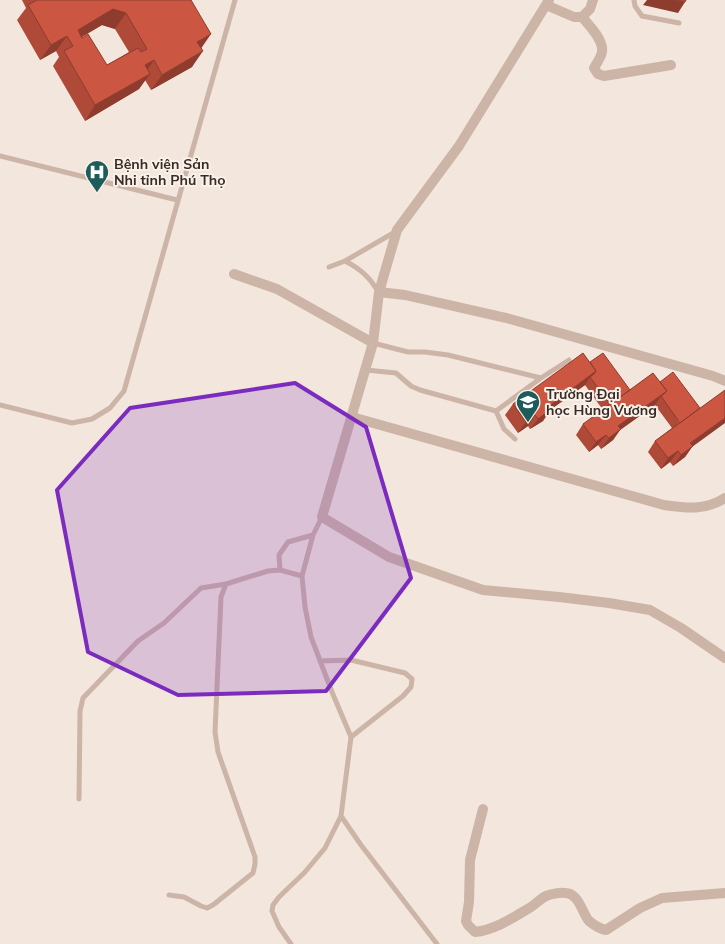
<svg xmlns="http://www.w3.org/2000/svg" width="725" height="944" font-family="Mulish,sans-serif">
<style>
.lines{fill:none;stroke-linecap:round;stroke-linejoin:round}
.lane{stroke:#ccb4a7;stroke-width:5}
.street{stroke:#ccb4a7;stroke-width:10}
.wall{fill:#af4a39;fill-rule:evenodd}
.shaded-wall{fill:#8e3c2e}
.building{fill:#cb5642;stroke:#8e3c2e;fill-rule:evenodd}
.marked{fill:#7b2cbf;fill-opacity:0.2;stroke:#7b2cbf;stroke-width:4;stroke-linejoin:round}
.labels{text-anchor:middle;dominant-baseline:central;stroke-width:4;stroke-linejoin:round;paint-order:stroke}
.poi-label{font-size:14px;font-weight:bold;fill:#382c28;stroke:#faf1e9;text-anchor:start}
</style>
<rect width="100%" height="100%" fill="#f3e6dc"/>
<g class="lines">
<!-- lane -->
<path class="lane" d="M 634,0 L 635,6 L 642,16 L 679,23
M 0,156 L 177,200
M 345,261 C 359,268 371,278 378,292
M 329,267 L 345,261 L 395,232
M 373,343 L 408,352 L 425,352 L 448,355 L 541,378 L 569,360
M 366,370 L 396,373 L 411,386 L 420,390 L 496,411 L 504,429 L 515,439
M 0,405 L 72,423 L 92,419 L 110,408 L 124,391 L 235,0
M 496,411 L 541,378
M 322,517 L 313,535 L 302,576 L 305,607 L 311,637 L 332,692 L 351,737 L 341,816 L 361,845 L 437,944
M 280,570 L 279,555 L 288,542 L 313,535
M 320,661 L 351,660 L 405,673 L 412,679 L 411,687 L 403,696 L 351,737
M 79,799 L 80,711 L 83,698 L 138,641 L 164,623 L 201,588 L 226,584
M 169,895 L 184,897 L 201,906 L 207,908 L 213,905 L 253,873 L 255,864 L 255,857 L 218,752 L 215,732 L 221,597 L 226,584 L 268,571 L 280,570 L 302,576
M 291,944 L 279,927 L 272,911 L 273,905 L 279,897 L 305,872 L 325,848 L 341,816"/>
<!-- street -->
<path class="street" d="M 549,0 L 459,146 L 397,230 L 379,292 L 373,343 L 322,517 L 389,557 L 483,590 L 559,597 L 609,603 L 650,610 L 681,628 L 725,658
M 546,5 L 574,17 L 582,17 L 590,9 L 593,0
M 582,17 C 589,25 604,40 602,52 C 601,57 597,63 594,68 L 598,74 L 604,76 L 671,65
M 234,274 L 277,289 L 373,343
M 379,292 L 405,295 L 510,319 L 713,376 L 725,381
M 352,417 L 664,505 C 686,508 705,511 725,498
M 483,809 L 470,860 L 469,902 L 466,921 L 468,925 L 475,932 C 495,930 514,917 531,907 C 536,904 541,898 546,896 C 551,894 561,892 565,893 C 579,893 582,913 589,921 C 594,925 600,929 606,930 L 640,908 L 662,898 L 725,893"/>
</g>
<!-- wall -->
<path class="wall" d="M 22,0 L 191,0 L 201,48 L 192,67 L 151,90 L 145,80 L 139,89 L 85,121 L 53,66 L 59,57 L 56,51 L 40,60 L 17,20 L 26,8 ZM 102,25 L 115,29 L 129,52 L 107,65 L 82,37 Z
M 590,362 L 630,390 L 653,373 L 692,447 L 685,457 L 673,466 L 670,462 L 661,469 L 648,452 L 655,441 L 672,428 L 655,405 L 620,430 L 613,440 L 601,449 L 598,445 L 589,452 L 576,435 L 583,424 L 603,410 L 585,385 L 550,410 L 543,421 L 530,429 L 528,426 L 518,433 L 505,415 L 513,404 Z"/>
<!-- shaded-wall -->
<path class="shaded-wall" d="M 647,0 L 675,0 L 685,2 L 678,13 L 643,5 Z
M 113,9 L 126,13 L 115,29 L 102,25 L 71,43 L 78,30 Z
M 211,34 L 200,50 L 197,42 Z
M 67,36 L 56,51 L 40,60 L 51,45 Z
M 203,51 L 192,67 L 151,90 L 162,75 Z
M 154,60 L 143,76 L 145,65 Z
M 150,74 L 139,89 L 85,121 L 95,105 Z
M 596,371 L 591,378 L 590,377 L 585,385 L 550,410 L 543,421 L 530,429 L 548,407 Z
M 667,391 L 662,398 L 661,396 L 655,405 L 620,430 L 613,440 L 601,449 L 618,426 Z
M 535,415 L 528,426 L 518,433 L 526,422 Z
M 725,418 L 725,423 L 692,447 L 685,457 L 673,466 L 690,443 Z
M 606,435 L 598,445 L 589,452 L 596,442 Z
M 678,451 L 670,462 L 661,469 L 668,458 Z"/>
<!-- building -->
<path class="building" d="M 37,0 L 191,0 L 211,34 L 197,42 L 203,51 L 162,75 L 154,60 L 145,65 L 150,74 L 95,105 L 64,51 L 73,46 L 67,36 L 51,45 L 28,5 ZM 113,9 L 126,13 L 147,49 L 141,52 L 138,48 L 107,65 L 88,34 L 82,38 L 78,30 Z
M 675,0 L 686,0 L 685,2 Z
M 583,353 L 596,371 L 548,407 L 550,410 L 538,419 L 535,415 L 526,422 L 513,404 Z
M 603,353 L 630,390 L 610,404 L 590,377 L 594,374 L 596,371 L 590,362 Z
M 673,372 L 700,408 L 680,423 L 661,396 L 665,393 L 667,391 L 660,382 Z
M 653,373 L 667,391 L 618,426 L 621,429 L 609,438 L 606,435 L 596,442 L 583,424 Z
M 725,390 L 725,418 L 690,443 L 693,446 L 681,455 L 678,451 L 668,458 L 655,441 Z"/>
<!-- marked area -->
<path class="marked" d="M 295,383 L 366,427 L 411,578 L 326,691 L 178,695 L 88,652 L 57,490 L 130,408 Z"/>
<!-- icons -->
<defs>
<g id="hospital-pin" transform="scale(1.25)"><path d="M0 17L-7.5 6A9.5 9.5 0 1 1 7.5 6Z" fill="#1c5c5a" stroke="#faf1e9"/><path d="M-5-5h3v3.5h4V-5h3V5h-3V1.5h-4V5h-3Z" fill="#fff"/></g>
<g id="university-pin" transform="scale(1.25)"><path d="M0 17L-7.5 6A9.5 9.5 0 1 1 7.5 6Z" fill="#1c5c5a" stroke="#faf1e9"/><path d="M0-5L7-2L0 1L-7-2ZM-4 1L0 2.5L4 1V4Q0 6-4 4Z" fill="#fff"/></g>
</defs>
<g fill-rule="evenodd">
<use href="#hospital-pin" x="97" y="172"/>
<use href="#university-pin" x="528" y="402"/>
</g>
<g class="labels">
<!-- poi labels -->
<g class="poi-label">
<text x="114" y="164">Bệnh viện Sản<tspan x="114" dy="16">Nhi tỉnh Phú Thọ</tspan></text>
<text x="546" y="394">Trường Đại<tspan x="546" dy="16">học Hùng Vương</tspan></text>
</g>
</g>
</svg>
